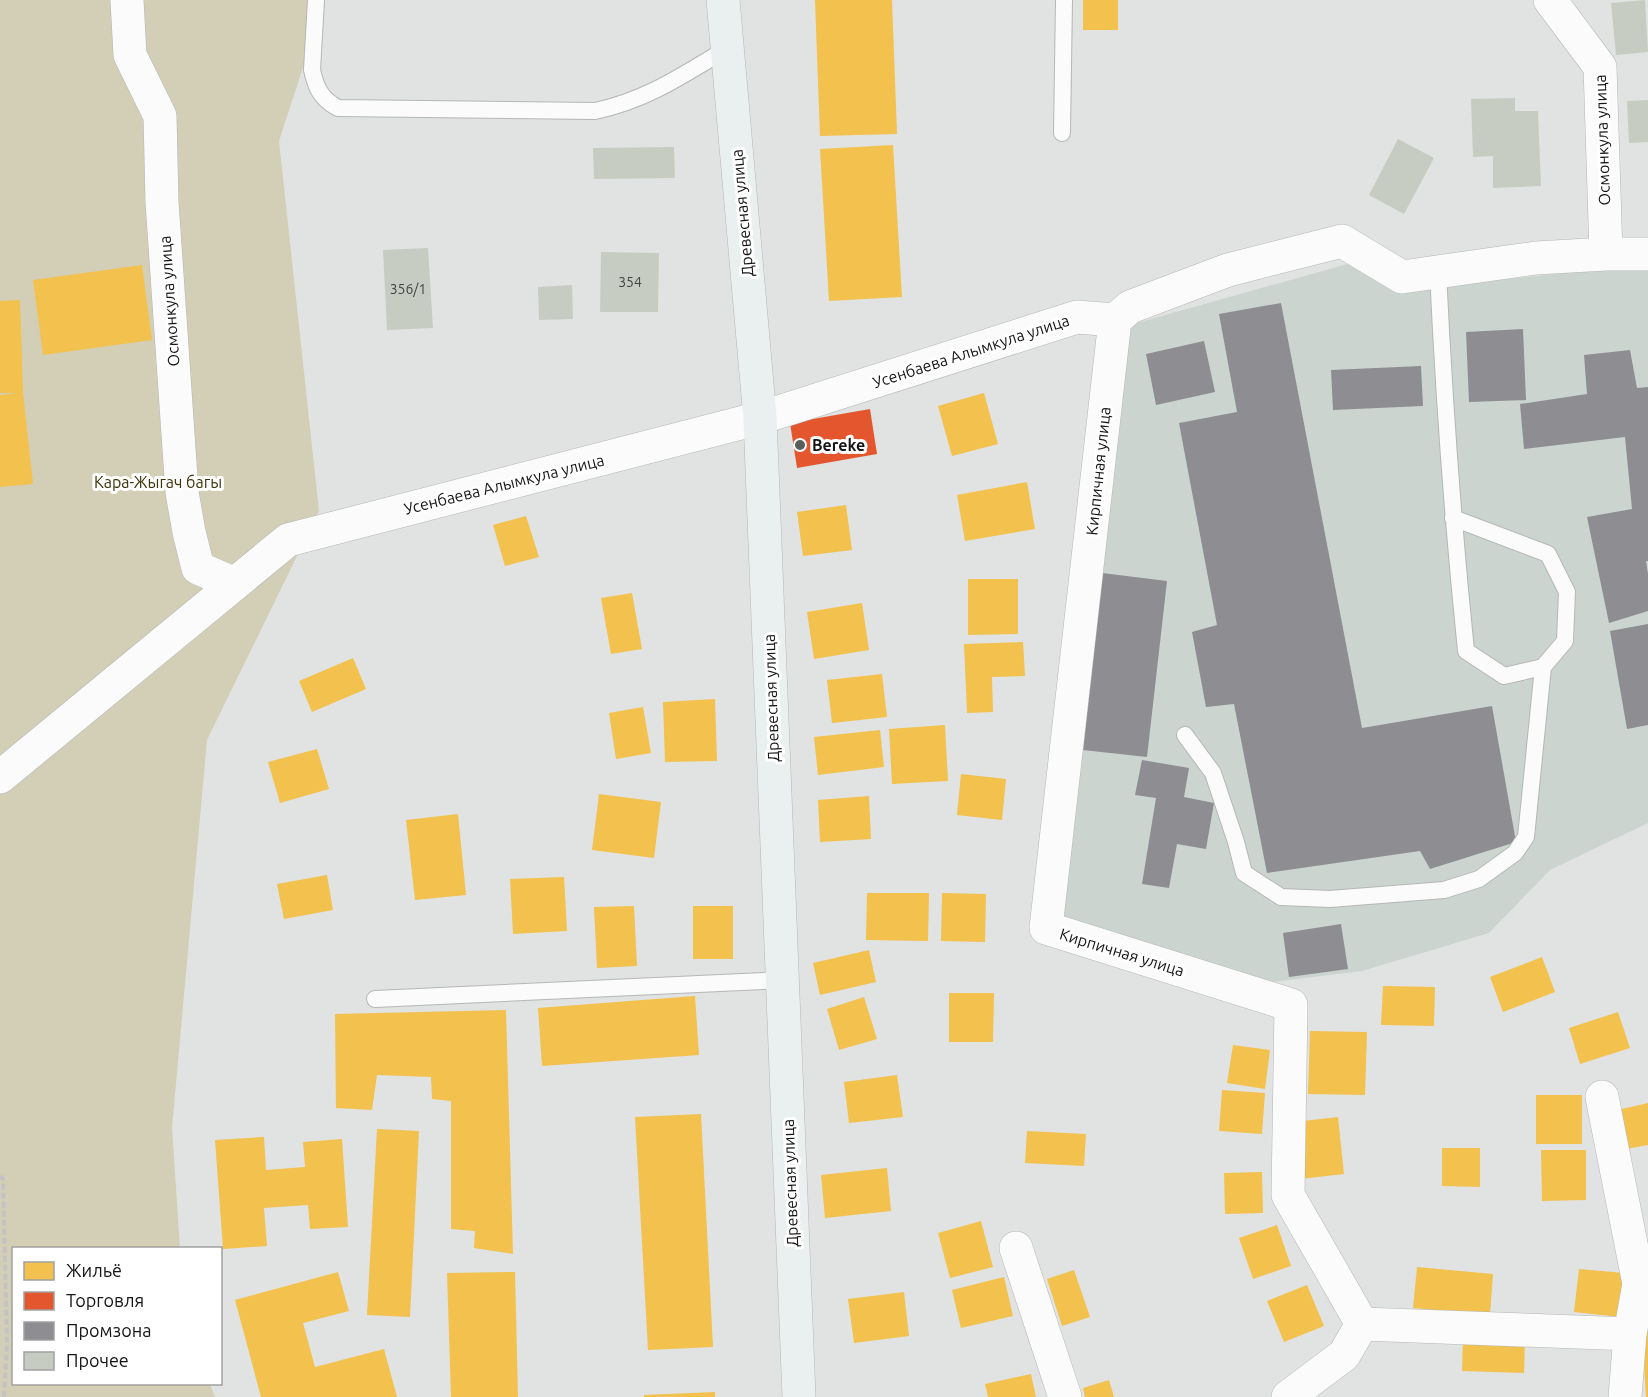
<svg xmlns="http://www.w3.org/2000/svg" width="1648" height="1397" font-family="Ubuntu,sans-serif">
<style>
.built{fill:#ccd4cf}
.green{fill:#d2cfb6}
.homes{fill:#f2c14e}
.shops{fill:#e4572e}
.industry{fill:#8d8d92}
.building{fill:#c7ccc3}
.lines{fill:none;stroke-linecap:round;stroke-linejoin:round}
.lane-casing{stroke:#b5b7b6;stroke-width:18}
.street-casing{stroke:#b5b7b6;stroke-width:34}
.secondary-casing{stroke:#b5b7b6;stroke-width:34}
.path{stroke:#c2c3c2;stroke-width:4;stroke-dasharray:6 3;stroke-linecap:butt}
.lane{stroke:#fafbfa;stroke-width:16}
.street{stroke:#fafbfa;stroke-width:33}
.secondary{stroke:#eaf0ef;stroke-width:33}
.poi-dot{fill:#5b5d5c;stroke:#fff;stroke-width:2}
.labels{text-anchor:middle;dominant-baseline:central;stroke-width:6;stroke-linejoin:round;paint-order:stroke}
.number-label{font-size:14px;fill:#414340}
.street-label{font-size:16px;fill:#141514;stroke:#fff}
.poi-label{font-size:16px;font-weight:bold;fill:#141514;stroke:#fff;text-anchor:start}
.park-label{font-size:16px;fill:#3b3307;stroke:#fff}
</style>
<rect width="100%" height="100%" fill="#e0e3e1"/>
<!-- built -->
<path class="built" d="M 1351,263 L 1414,289 L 1648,264 L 1648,823 L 1550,870 L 1489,933 L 1362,971 L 1272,982 L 1057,915 L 1126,326 Z"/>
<!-- green -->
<path class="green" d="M 0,0 L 325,0 L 279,141 L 319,511 L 207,740 L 172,1128 L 180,1248 L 14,1248 L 14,1384 L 210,1384 L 215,1397 L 0,1397 Z"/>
<!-- homes -->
<path class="homes" d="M 815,0 L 892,0 L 897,134 L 820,136 Z
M 1083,0 L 1118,0 L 1118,30 L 1083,30 Z
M 893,145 L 902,297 L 829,301 L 820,149 Z
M 142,265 L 152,340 L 43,355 L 33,280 Z
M 20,300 L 23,393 L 33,484 L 0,487 L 0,395 L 18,393 L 0,393 L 0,301 Z
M 984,393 L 998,444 L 952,456 L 938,406 Z
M 1027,482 L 1035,529 L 965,541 L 957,495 Z
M 846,505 L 852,550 L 803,556 L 797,512 Z
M 526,516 L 539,557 L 505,566 L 493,525 Z
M 968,579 L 1018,579 L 1018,634 L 968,635 Z
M 632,593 L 642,649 L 611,654 L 601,598 Z
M 862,603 L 869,650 L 814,659 L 807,612 Z
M 1023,642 L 1025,676 L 992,677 L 993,712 L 967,713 L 964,644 Z
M 353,658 L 366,689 L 312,712 L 299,681 Z
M 882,674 L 887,717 L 832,723 L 827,680 Z
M 715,699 L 717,761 L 665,762 L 663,702 Z
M 643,707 L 651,753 L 616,759 L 609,713 Z
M 945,725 L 948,781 L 892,784 L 889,729 Z
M 880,730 L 884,767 L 818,775 L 814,737 Z
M 317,749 L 329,789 L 280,803 L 268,762 Z
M 961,774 L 1006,779 L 1002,820 L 957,815 Z
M 599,794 L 661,802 L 654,858 L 592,850 Z
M 869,796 L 871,839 L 820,842 L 818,800 Z
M 458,814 L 466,895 L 415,900 L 406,820 Z
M 327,875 L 333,910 L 284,919 L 277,884 Z
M 564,877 L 567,931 L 513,934 L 510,879 Z
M 867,893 L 929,893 L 928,941 L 866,940 Z
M 942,893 L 986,894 L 985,942 L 941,941 Z
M 634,906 L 637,966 L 597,968 L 594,907 Z
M 693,906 L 733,906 L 733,959 L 693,959 Z
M 869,950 L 876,982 L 820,995 L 813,963 Z
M 1542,957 L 1555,992 L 1503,1012 L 1490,977 Z
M 1383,986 L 1435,987 L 1434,1026 L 1381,1025 Z
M 949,993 L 994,993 L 993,1042 L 949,1042 Z
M 695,996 L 699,1055 L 542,1066 L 538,1008 Z
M 864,997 L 877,1039 L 839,1050 L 827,1009 Z
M 506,1010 L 513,1254 L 474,1248 L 475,1231 L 451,1229 L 451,1101 L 432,1099 L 431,1077 L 377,1075 L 372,1110 L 336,1108 L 335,1014 Z
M 1618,1012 L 1630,1048 L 1580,1064 L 1569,1028 Z
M 1310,1031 L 1367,1032 L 1365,1095 L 1308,1094 Z
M 1233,1045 L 1270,1050 L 1265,1089 L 1227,1083 Z
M 897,1075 L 903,1117 L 849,1123 L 844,1082 Z
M 1222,1090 L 1265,1093 L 1262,1134 L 1219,1131 Z
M 1536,1095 L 1582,1095 L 1582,1144 L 1536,1144 Z
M 1648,1103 L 1648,1145 L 1621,1150 L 1613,1111 Z
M 701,1114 L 713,1347 L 648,1350 L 635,1117 Z
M 1338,1117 L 1344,1174 L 1300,1179 L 1294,1122 Z
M 377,1129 L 419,1131 L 410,1317 L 367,1315 Z
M 1027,1131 L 1086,1134 L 1084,1166 L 1025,1163 Z
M 264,1137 L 266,1170 L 305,1167 L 303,1142 L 342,1139 L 348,1227 L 310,1229 L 308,1205 L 264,1208 L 267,1246 L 223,1249 L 215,1140 Z
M 1442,1148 L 1480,1148 L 1480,1187 L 1442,1186 Z
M 1541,1150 L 1586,1150 L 1586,1200 L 1542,1201 Z
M 887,1168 L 891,1211 L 825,1218 L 821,1175 Z
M 1262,1172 L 1263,1213 L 1225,1214 L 1224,1173 Z
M 981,1221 L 993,1267 L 950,1278 L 938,1233 Z
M 1277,1225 L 1291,1266 L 1253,1279 L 1239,1238 Z
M 1417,1267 L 1493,1274 L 1490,1315 L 1413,1308 Z
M 1579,1269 L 1624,1273 L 1620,1317 L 1574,1312 Z
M 1074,1270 L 1090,1317 L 1062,1326 L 1047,1279 Z
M 338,1272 L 349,1311 L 303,1323 L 315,1367 L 384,1349 L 397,1397 L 261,1397 L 235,1300 Z
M 515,1272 L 518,1397 L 451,1397 L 447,1273 Z
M 1004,1277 L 1013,1316 L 961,1328 L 952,1290 Z
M 1307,1285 L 1324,1326 L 1284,1342 L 1267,1301 Z
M 904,1292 L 909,1336 L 854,1343 L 848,1299 Z
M 1648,1327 L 1648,1397 L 1646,1397 L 1642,1328 Z
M 1463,1336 L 1525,1338 L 1524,1373 L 1462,1371 Z
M 1031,1374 L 1036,1397 L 988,1397 L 985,1384 Z
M 1109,1380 L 1114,1397 L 1085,1397 L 1083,1388 Z
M 715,1392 L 715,1397 L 644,1397 L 644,1395 Z"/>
<!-- shops -->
<path class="shops" d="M 870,409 L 877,454 L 797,468 L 790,423 Z"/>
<!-- industry -->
<path class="industry" d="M 1281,303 L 1362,728 L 1492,706 L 1516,842 L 1430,869 L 1420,851 L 1267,873 L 1234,704 L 1206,707 L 1192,632 L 1217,625 L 1179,423 L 1237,412 L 1219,314 Z
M 1523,329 L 1526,400 L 1469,402 L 1466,332 Z
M 1204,341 L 1215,392 L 1156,405 L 1146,354 Z
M 1630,350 L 1637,388 L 1648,387 L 1648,561 L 1646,561 L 1648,574 L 1648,611 L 1609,623 L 1587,517 L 1632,509 L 1625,437 L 1524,449 L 1520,404 L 1587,394 L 1584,355 Z
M 1421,366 L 1423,406 L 1333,410 L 1331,370 Z
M 1102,573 L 1167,581 L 1147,757 L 1083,750 Z
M 1648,624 L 1648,725 L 1627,729 L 1610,631 Z
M 1142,760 L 1189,768 L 1184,797 L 1214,803 L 1206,849 L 1177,844 L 1169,888 L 1142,884 L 1156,798 L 1135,795 Z
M 1341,924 L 1348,969 L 1289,977 L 1283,933 Z"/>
<!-- building -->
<path class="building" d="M 1645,0 L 1648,52 L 1616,55 L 1611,3 Z
M 1515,98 L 1515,111 L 1538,111 L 1541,186 L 1493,188 L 1493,156 L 1473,157 L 1471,99 Z
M 1648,100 L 1648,142 L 1629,143 L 1627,101 Z
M 1398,139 L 1434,158 L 1404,214 L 1369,195 Z
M 674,147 L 675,178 L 594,179 L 593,148 Z
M 428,248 L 433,328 L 387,330 L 383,250 Z
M 601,252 L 659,253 L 658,312 L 600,312 Z
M 572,285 L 573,319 L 539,320 L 538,287 Z"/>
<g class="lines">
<!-- lane casing -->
<g class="lane-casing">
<path id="lane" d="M 316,0 L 312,70 C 316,88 321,99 338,108 L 595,111 C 647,100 683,75 728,48
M 1062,133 L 1064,0
M 1438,272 C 1444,399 1453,525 1466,651 L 1504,676 L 1543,667 L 1565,641 L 1567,592 L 1548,554 L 1453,518
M 1185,735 L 1213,773 L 1236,842 L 1244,873 L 1281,897 L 1330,899 L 1444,890 L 1479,879 L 1515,853 L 1526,837 L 1543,667
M 375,999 L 783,980"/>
</g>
<!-- street casing -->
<g class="street-casing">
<path id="street" d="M 127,0 L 130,55 L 160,116 L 162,202 L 182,492 L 189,532 L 198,568 L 235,584
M 1550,0 L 1600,67 L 1606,254 L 1648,254
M 1115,320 L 1130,307 L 1228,270 L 1342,241 L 1402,277 L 1536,258 L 1606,254
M 0,777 L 288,540 L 760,418 L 1077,317 L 1115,320 L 1046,928 L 1291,1005 L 1288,1195 L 1362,1324 L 1344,1355 L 1288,1397
M 1602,1097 L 1639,1284 L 1630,1334 L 1625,1397
M 1016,1248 L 1065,1397
M 1362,1324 L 1630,1334"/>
</g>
<!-- secondary casing -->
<g class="secondary-casing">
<path id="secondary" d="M 723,0 L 760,418 L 799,1397"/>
</g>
<!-- path -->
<path class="path" d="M 0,1176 L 3,1179 L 7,1344 L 4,1397"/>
<!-- lane -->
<use href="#lane" class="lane"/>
<!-- street -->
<use href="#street" class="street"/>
<!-- secondary -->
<use href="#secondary" class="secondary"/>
</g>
<!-- markers -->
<circle class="poi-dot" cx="800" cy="445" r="6"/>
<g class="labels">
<!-- number labels -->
<g class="number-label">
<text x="630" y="282">354</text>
<text x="408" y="289">356/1</text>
</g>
<!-- street labels -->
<g class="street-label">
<text transform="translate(1602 140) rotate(-92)">Осмонкула улица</text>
<text transform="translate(742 213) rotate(-95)">Древесная улица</text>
<text transform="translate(169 301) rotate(-94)">Осмонкула улица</text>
<text transform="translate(971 351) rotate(-18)">Усенбаева Алымкула улица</text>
<text transform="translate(1098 471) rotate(-84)">Кирпичная улица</text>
<text transform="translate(504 484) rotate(-14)">Усенбаева Алымкула улица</text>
<text transform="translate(771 698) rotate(-92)">Древесная улица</text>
<text transform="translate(1122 952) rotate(17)">Кирпичная улица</text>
<text transform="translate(790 1183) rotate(-92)">Древесная улица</text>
</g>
<!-- poi labels -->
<g class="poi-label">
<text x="812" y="445">Bereke</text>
</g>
<!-- park labels -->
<g class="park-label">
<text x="158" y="482">Кара-Жыгач багы</text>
</g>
</g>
<!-- legend -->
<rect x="12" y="1247" width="210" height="138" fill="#ffffff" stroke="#a1a1a1" stroke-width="1.5"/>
<rect x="24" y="1262" width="30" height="18" fill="#f2c14e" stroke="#a1a1a1" stroke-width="1.5"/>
<text x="66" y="1277" font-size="18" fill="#141514">Жильё</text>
<rect x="24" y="1292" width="30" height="18" fill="#e4572e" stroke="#a1a1a1" stroke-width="1.5"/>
<text x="66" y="1307" font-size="18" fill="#141514">Торговля</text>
<rect x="24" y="1322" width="30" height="18" fill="#8d8d92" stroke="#a1a1a1" stroke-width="1.5"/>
<text x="66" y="1337" font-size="18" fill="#141514">Промзона</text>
<rect x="24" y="1352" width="30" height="18" fill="#c7ccc3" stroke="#a1a1a1" stroke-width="1.5"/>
<text x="66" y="1367" font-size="18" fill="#141514">Прочее</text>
</svg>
